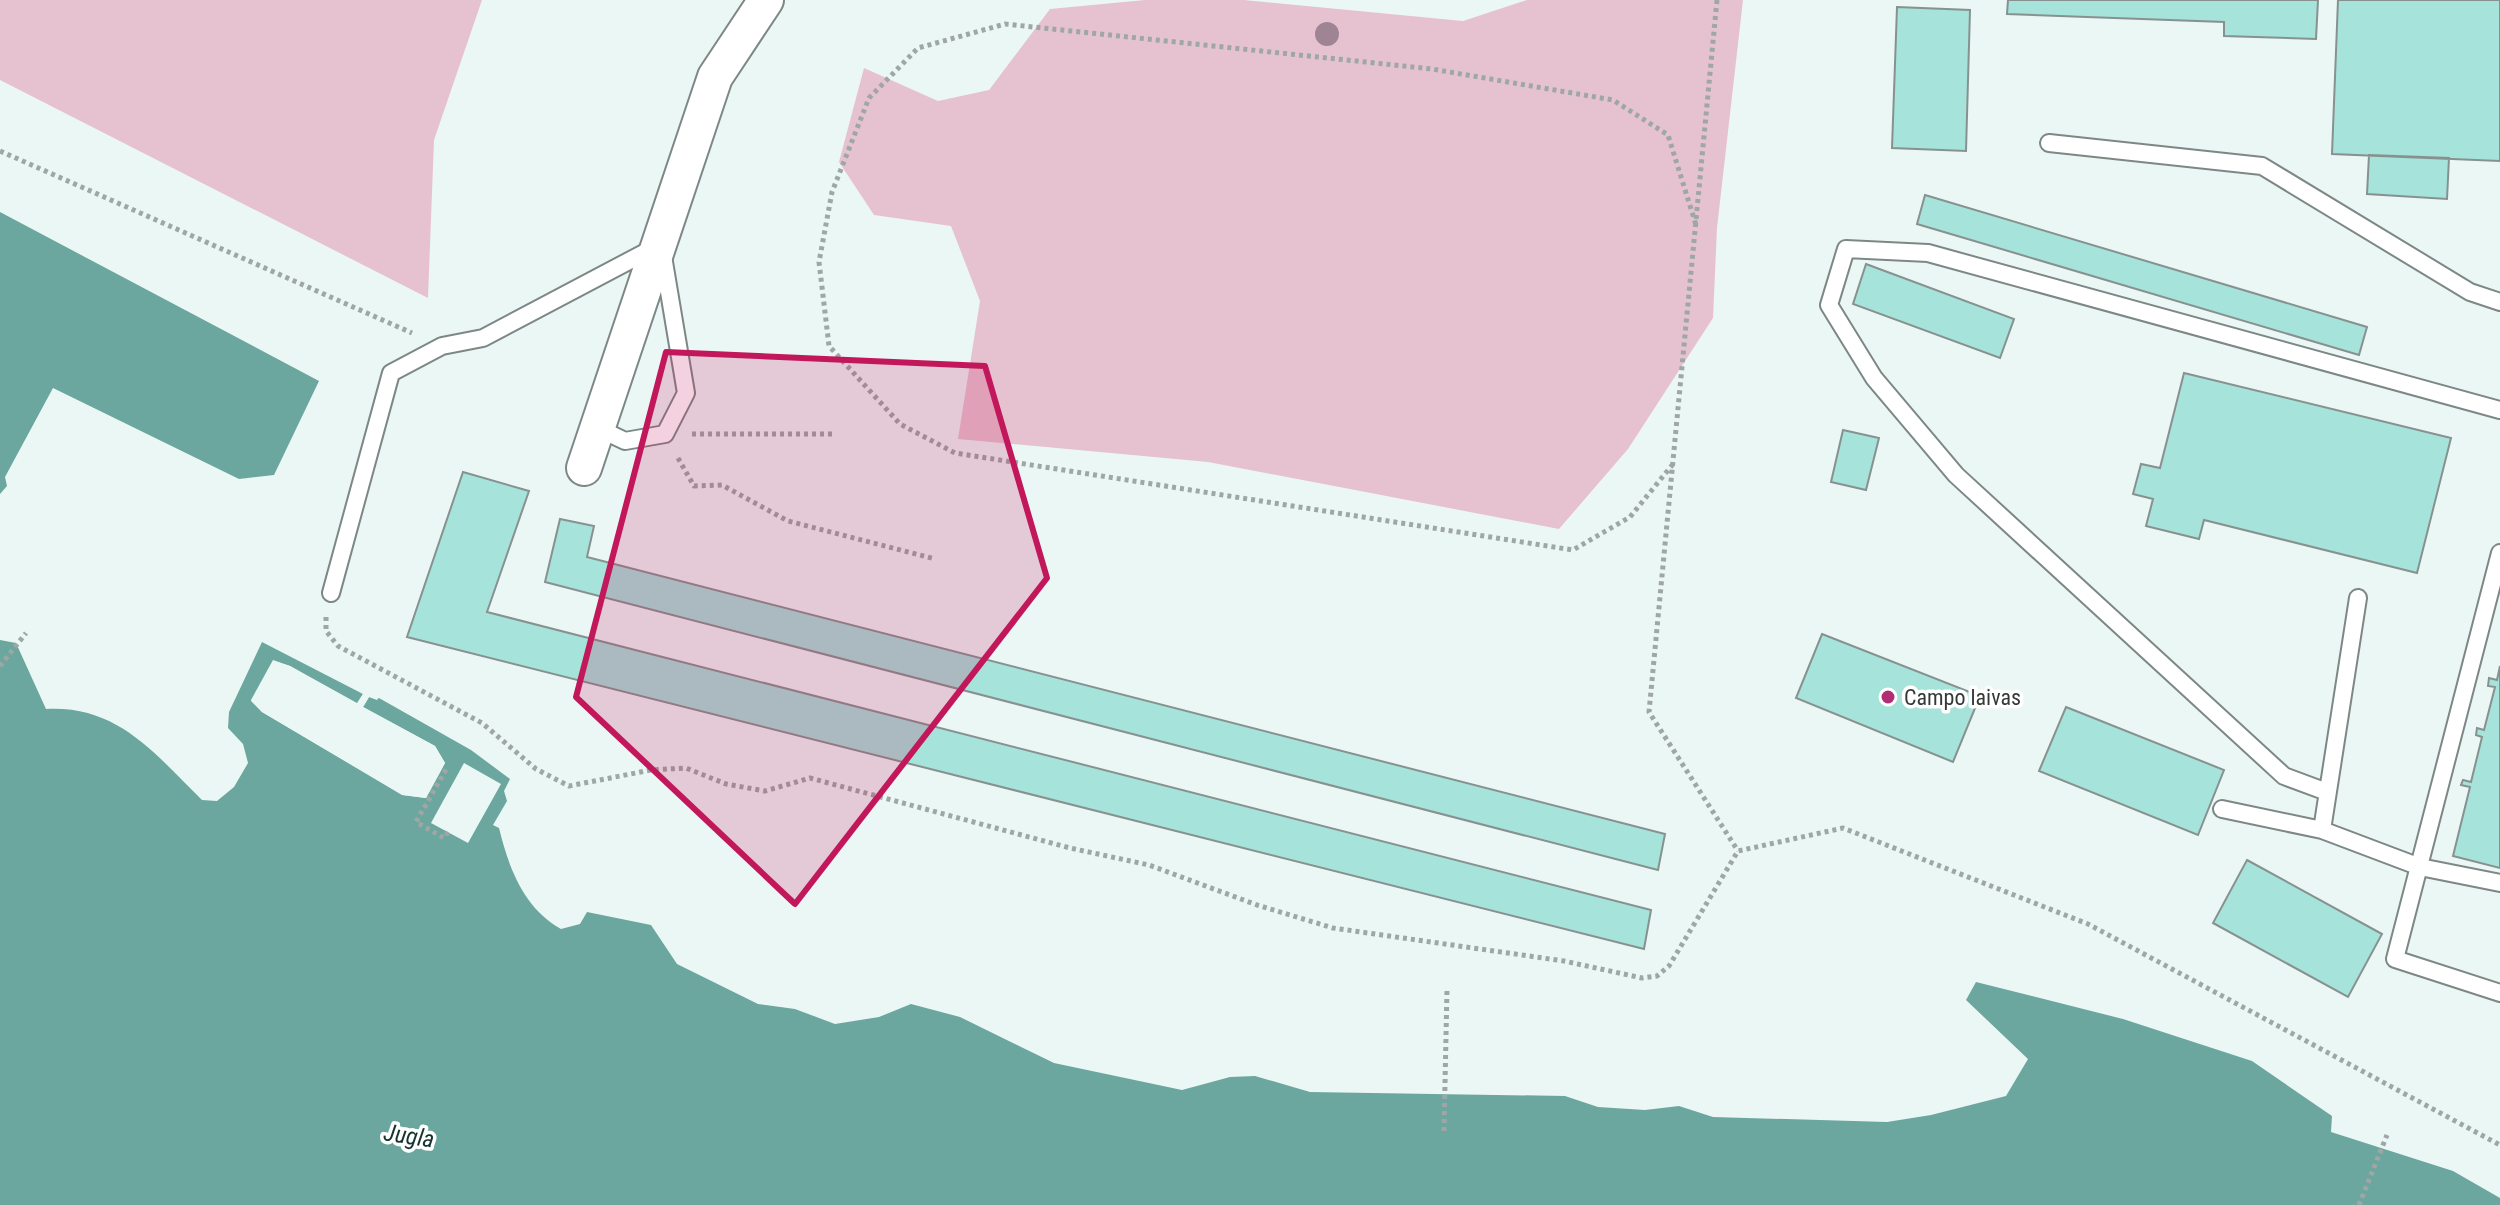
<svg xmlns="http://www.w3.org/2000/svg" width="2500" height="1205" font-family="'Roboto Condensed',sans-serif">
<style>
.green{fill:#e6c2d0}
.water{fill:#6ba79e}
.pier{fill:#ebf7f5;fill-rule:evenodd}
.building{fill:#a6e3da;stroke:#879290;stroke-width:2}
.lines{fill:none;stroke-linecap:round;stroke-linejoin:round}
.service-casing{stroke:#7d8886;stroke-width:20}
.minor-casing{stroke:#7d8886;stroke-width:38}
.path{stroke:#9ea7a5;stroke-width:5;stroke-dasharray:4 4;stroke-linecap:butt}
.service{stroke:#fff;stroke-width:16}
.minor{stroke:#fff;stroke-width:34}
.tree{fill:#9f8493}
.marked{fill:#c2185b;fill-opacity:0.2;stroke:#c2185b;stroke-width:6;stroke-linejoin:round}
.poi-dot{fill:#b12d74;stroke:#fff;stroke-width:3}
.labels{text-anchor:middle;dominant-baseline:central;stroke-width:7;stroke-linejoin:round;paint-order:stroke}
.poi-label{font-size:22px;fill:#353938;stroke:#fff;text-anchor:start}
.water-label{font-size:24px;font-style:italic;fill:#153430;stroke:#fff}
</style>
<rect width="100%" height="100%" fill="#ebf7f5"/>
<!-- green -->
<path class="green" d="M 0,0 L 482,0 L 434,140 L 428,298 L 0,80 Z
M 1145,0 L 1244,0 L 1463,21 L 1527,0 L 1743,0 L 1717,228 L 1713,318 L 1628,449 L 1559,529 L 1208,462 L 958,439 L 980,301 L 951,226 L 874,215 L 839,162 L 864,68 L 938,101 L 989,90 L 1050,9 Z"/>
<!-- water -->
<path class="water" d="M 0,212 L 319,381 L 274,475 L 239,479 L 53,388 L 5,477 L 7,486 L 0,494 Z
M 0,640 L 16,643 L 46,709 C 118,705 155,754 202,800 L 217,801 L 234,787 L 248,763 L 243,744 L 228,728 L 229,712 L 262,642 L 363,694 L 357,704 L 290,666 L 274,661 L 251,701 L 262,712 L 402,795 L 426,798 L 445,763 L 435,746 L 363,707 L 369,697 L 379,698 L 471,750 L 510,779 L 504,791 L 507,801 L 493,825 L 499,828 C 509,869 524,908 561,929 L 580,924 L 587,912 L 651,925 L 677,964 L 758,1004 L 795,1009 L 835,1024 L 879,1017 L 911,1004 L 960,1017 L 1054,1063 L 1182,1090 L 1230,1077 L 1255,1076 L 1310,1092 L 1565,1096 L 1598,1107 L 1645,1110 L 1679,1106 L 1713,1117 L 1887,1122 L 1931,1115 L 2006,1096 L 2028,1059 L 1966,1000 L 1976,982 L 2123,1019 L 2252,1061 L 2332,1116 L 2331,1132 L 2453,1171 L 2500,1198 L 2500,1205 L 0,1205 Z"/>
<!-- pier -->
<path class="pier" d="M 273,660 L 290,666 L 357,703 L 363,694 L 361,688 L 381,695 L 377,700 L 369,697 L 363,707 L 435,746 L 445,763 L 426,798 L 403,795 L 262,712 L 251,700 ZM 275,665 L 432,749 L 441,763 L 424,794 L 404,791 L 264,709 L 256,700 Z
M 464,763 L 501,784 L 468,843 L 431,823 Z"/>
<!-- building -->
<path class="building" d="M 2008,0 L 2318,0 L 2316,39 L 2224,36 L 2224,22 L 2007,14 Z
M 2338,0 L 2500,0 L 2500,161 L 2332,154 Z
M 1897,7 L 1970,10 L 1966,151 L 1892,148 Z
M 2369,155 L 2449,158 L 2447,199 L 2367,194 Z
M 1925,195 L 2367,327 L 2359,355 L 1917,224 Z
M 1866,264 L 2014,319 L 2000,358 L 1853,304 Z
M 2184,373 L 2451,438 L 2417,573 L 2204,520 L 2199,539 L 2146,526 L 2153,499 L 2133,494 L 2141,464 L 2160,468 Z
M 1843,430 L 1879,438 L 1866,490 L 1831,482 Z
M 463,472 L 529,491 L 487,612 L 1651,910 L 1644,949 L 407,637 Z
M 560,519 L 594,526 L 587,557 L 1665,834 L 1658,870 L 545,582 Z
M 1822,634 L 1980,696 L 1953,762 L 1796,698 Z
M 2500,666 L 2500,868 L 2453,856 L 2470,787 L 2461,785 L 2463,780 L 2471,782 L 2482,737 L 2476,735 L 2477,728 L 2484,730 L 2495,687 L 2488,686 L 2489,678 L 2497,680 Z
M 2066,707 L 2224,770 L 2198,835 L 2039,771 Z
M 2247,860 L 2382,934 L 2348,997 L 2213,923 Z"/>
<g class="lines">
<!-- service casing -->
<g class="service-casing">
<path id="service" d="M 2049,143 L 2262,166 L 2470,292 L 2500,302
M 2500,553 L 2395,959 L 2500,993
M 331,593 L 391,373 L 442,346 L 483,338 L 661,244 L 686,393 L 665,434 L 625,441 L 600,429
M 2327,792 L 2284,776 L 1956,475 L 1874,378 L 1829,305 L 1846,249 L 1928,253 L 2500,410
M 2222,809 L 2322,830 L 2420,867 L 2500,883
M 2322,830 L 2358,598"/>
</g>
<!-- minor casing -->
<g class="minor-casing">
<path id="minor" d="M 584,468 L 715,77 L 766,0"/>
</g>
<!-- path -->
<path class="path" d="M 1717,0 L 1649,712 L 1738,851
M 0,151 L 412,333
M 692,434 L 835,434
M 678,458 L 694,486 L 722,485 L 788,521 L 935,559
M 1673,464 L 1630,517 L 1573,550 L 955,453 L 900,424 L 829,346 L 819,262 L 832,192 L 869,98 L 918,48 L 1005,24 L 1432,69 L 1613,100 L 1668,135 L 1696,225
M 326,617 L 326,631 L 338,646 L 482,723 L 536,769 L 569,786 L 651,770 L 686,768 L 726,784 L 765,791 L 810,778 L 1070,848 L 1149,865 L 1257,905 L 1333,928 L 1564,961 L 1642,978 L 1657,976 L 1669,966 L 1738,851 L 1843,828 L 2088,924 L 2500,1145
M 0,666 L 26,633
M 448,832 L 444,838 L 416,822 L 448,766
M 1444,1131 L 1447,989
M 2359,1205 L 2387,1135"/>
<!-- service -->
<use href="#service" class="service"/>
<!-- minor -->
<use href="#minor" class="minor"/>
</g>
<!-- trees -->
<circle class="tree" cx="1327" cy="34" r="12"/>
<!-- marked area -->
<path class="marked" d="M 666,352 L 985,366 L 1047,578 L 795,904 L 576,697 Z"/>
<!-- markers -->
<circle class="poi-dot" cx="1888" cy="697" r="8"/>
<g class="labels">
<!-- poi labels -->
<g class="poi-label">
<text x="1904" y="697">Campo laivas</text>
</g>
<!-- water labels -->
<g class="water-label">
<text transform="translate(409 1136) rotate(9)">Jugla</text>
</g>
</g>
</svg>
